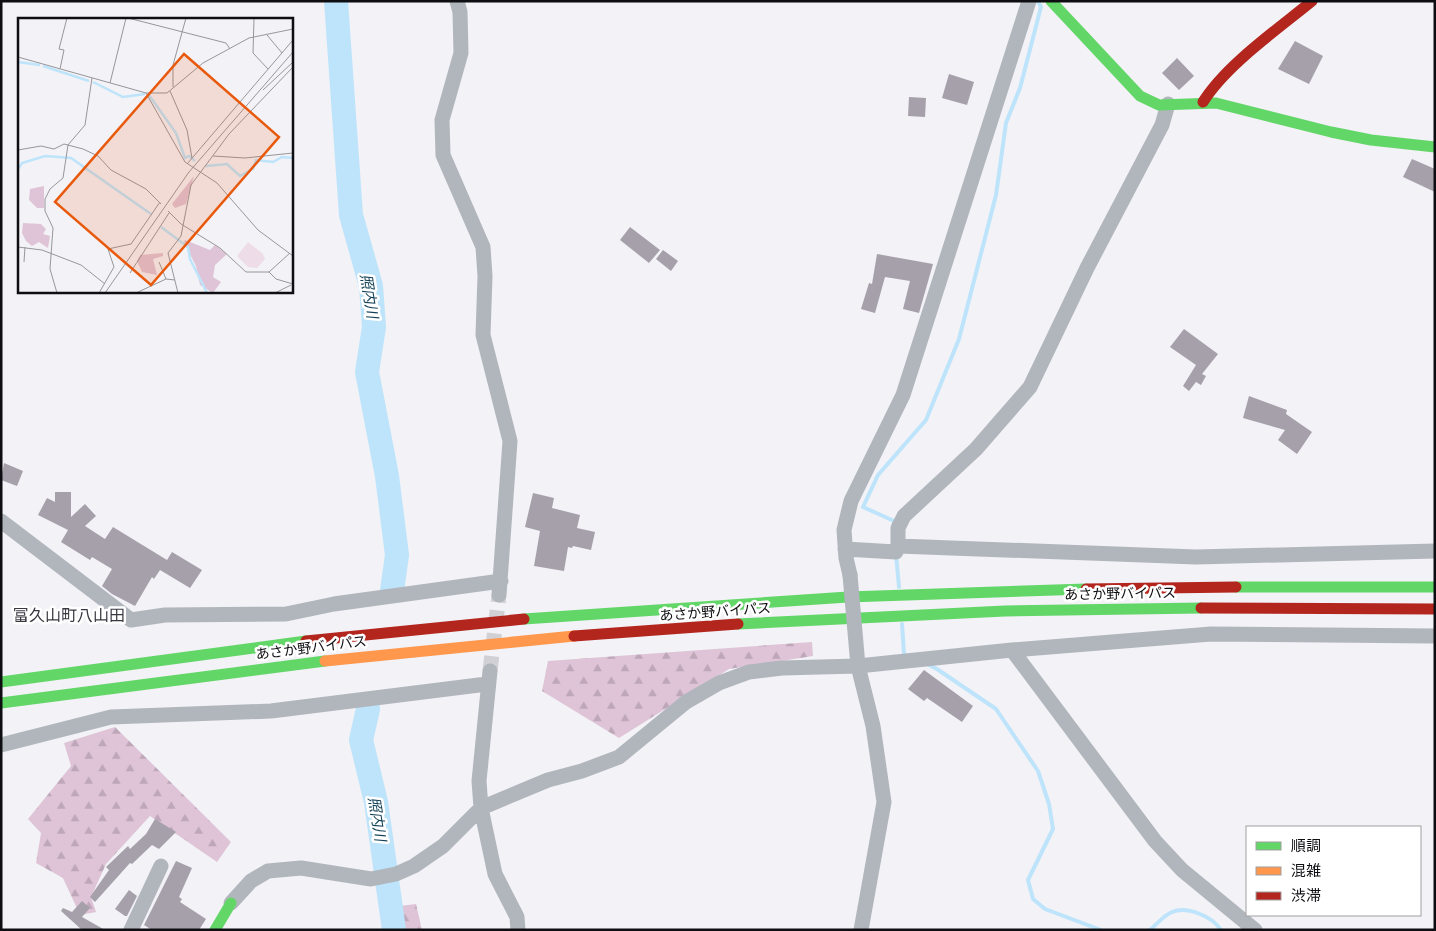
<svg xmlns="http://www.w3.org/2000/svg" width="1436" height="931" font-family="'PT Serif','Noto Sans JP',serif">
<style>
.forest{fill:url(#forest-firs)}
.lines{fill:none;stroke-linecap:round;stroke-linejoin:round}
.stream{stroke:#bde4fa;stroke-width:4}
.river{stroke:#bde4fa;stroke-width:24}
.building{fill:#a6a0ab}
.street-tunnel{stroke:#d0d0d5;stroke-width:15;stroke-dasharray:15 8;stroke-linecap:butt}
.street{stroke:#b1b6bc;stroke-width:15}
.fast{stroke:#63d668;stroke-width:11}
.slow{stroke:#ff974d;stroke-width:11}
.jam{stroke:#b3261e;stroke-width:11}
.street-bridge{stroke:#b1b6bc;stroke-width:15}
.labels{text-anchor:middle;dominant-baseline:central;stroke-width:5;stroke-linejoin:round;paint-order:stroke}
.street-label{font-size:14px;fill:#0e0e12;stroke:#fff}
.water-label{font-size:15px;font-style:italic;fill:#113f54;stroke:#fff}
.quarter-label{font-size:16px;fill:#393841;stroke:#fff}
.inset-river{fill:none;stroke:#bde4fa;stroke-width:2.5}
.inset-road{fill:none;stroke:#97979b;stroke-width:1}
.view{fill:#e8590c;fill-opacity:0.15;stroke:#e8590c;stroke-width:2.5}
.inset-edge{fill:none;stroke:#0e0e12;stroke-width:2.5}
</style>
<defs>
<pattern id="forest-firs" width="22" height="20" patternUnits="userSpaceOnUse" patternTransform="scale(1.25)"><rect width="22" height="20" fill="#dfc4d7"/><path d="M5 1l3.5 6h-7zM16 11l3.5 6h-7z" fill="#bea7b8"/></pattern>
</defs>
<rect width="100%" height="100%" fill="#f2f2f7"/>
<!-- forest -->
<path class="forest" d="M 812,642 L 813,656 L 729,669 L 619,738 L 542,691 L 548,661 Z
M 115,727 L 231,842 L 217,862 L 150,816 L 106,864 L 91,897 L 96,912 L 80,915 L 63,878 L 36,863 L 41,833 L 28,819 L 71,766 L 64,743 Z
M 416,904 L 422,930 L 388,930 L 391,907 Z"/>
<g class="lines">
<!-- stream -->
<path class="stream" d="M 894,525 L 894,521 L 863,507 L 878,475 L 926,420 L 959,339 L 996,195 L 1006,123 L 1020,88 L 1041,7 L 1038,1
M 896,554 L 899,587
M 902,624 L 904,654 L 906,655
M 927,664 L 937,669 L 996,709 L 1038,771 L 1049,804 L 1053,829 L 1028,880 L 1033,899 L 1045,909 L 1101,930
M 1150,930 C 1156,925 1164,915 1172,912 C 1187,906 1212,916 1221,930"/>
<!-- river -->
<path class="river" d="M 336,1 L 351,215 L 371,286 L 374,327 L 367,372 L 387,476 L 397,555 L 392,591
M 368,709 L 361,740 L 376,802 L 394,930"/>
</g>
<!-- building -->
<path class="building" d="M 1295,41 L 1323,56 L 1309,84 L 1278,69 Z
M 1177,58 L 1194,76 L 1179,90 L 1162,73 Z
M 949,74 L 974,82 L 967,105 L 942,98 Z
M 909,97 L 926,98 L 925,117 L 908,116 Z
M 1412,159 L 1435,169 L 1435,192 L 1403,177 Z
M 630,227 L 660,250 L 649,263 L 620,240 Z
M 663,250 L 678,261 L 671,271 L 656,259 Z
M 877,254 L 933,264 L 919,313 L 903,309 L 910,281 L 885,277 L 875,313 L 861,309 L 869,283 L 872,284 Z
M 1184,329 L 1218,354 L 1202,374 L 1206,376 L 1201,385 L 1196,382 L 1189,391 L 1183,386 L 1196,365 L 1170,347 Z
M 1249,396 L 1287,410 L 1286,414 L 1312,432 L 1297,454 L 1278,440 L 1285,430 L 1243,418 Z
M 4,463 L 23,471 L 17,486 L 1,480 Z
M 55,492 L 71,492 L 71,517 L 85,504 L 96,516 L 85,526 L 105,539 L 113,527 L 167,560 L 172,552 L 202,570 L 190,588 L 160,570 L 154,579 L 152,577 L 135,606 L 112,594 L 102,586 L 112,569 L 92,557 L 90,560 L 61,542 L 68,530 L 38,515 L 47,498 L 55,502 Z
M 533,493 L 554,498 L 552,508 L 580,515 L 577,528 L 595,532 L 591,550 L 573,546 L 572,548 L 568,547 L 564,571 L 534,566 L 540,531 L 525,527 Z
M 924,670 L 973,706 L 962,722 L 927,698 L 924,701 L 908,689 Z
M 155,819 L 176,832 L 159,849 L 152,845 L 132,864 L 130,863 L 95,902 L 90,897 L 109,870 L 106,867 L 128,846 L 130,849 L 146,834 Z
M 176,861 L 192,868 L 179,897 L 182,899 L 180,902 L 206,919 L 199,930 L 152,930 L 144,925 Z
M 129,890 L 137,896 L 127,916 L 125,916 L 115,909 Z
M 82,901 L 90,908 L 82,917 L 105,930 L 82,930 L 61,911 L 63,908 L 72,912 Z"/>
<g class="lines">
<!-- street-tunnel -->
<path class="street-tunnel" d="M 490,671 L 499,595"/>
<!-- street -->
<path class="street" d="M 457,1 L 460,12 L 461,53 L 442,120 L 443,155 L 483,247 L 485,276 L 483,335 L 510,441 L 499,595
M 1,521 L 131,620 L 165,615 L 286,614 L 334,604 L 501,581
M 898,546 L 898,528 L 904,516 L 976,449 L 1030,387 L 1087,268 L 1162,125 L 1168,104
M 845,549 L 896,552 L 898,546 L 1196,557 L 1435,551
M 850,575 L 846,558 L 844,530 L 851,501 L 903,395 L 1029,1
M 1012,650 L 1155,841 L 1182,870 L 1255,930
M 858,666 L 873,726 L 884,802 L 861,930
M 490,671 L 479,781 L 481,808 L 495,874 L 517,917 L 518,930
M 1,745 L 111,717 L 271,711 L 487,684
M 231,903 L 251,881 L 268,871 L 301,868 L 371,879 L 396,874 L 414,866 L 443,846 L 481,808 L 548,780 L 582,771 L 619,757 L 686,702 L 719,683 L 749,672 L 782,668 L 858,666 L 1012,650 L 1211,634 L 1435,636
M 131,930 L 161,866"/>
<!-- fast -->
<path class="fast" d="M 1051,1 L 1140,96 L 1159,105 L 1216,103 L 1331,132 L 1371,140 L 1435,147
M 1236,587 L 1435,587
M 524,619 L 848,597 L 1086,589
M 738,624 L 1005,611 L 1201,608
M 1,682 L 306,641
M 1,703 L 325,661
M 215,930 L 231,903"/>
<!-- slow -->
<path class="slow" d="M 325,661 L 574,636"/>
<!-- jam -->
<path class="jam" d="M 1203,102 C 1226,65 1278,29 1312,1
M 1086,589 L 1236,587
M 1201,608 L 1435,609
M 574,636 L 738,624
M 306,641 L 524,619"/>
<!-- street-bridge -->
<path class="street-bridge" d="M 850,575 L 858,666"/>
</g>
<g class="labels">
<!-- street labels -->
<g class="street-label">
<text transform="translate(1120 593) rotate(-1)">あさか野バイパス</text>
<text transform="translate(715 611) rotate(-4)">あさか野バイパス</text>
<text transform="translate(311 647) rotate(-7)">あさか野バイパス</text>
</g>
<!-- water labels -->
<g class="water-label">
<text transform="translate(370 296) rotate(81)">照内川</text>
<text transform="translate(378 819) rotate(81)">照内川</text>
</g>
<!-- quarter labels -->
<g class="quarter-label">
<text x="69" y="615">富久山町八山田</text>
</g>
</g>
<!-- overview -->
<g transform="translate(18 18)">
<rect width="275" height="275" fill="#f2f2f7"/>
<path d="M 176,158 L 168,186 L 157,190 L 154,186 ZM 26,168 L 26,190 L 19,190 L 11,182 L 12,171 ZM 5,205 L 23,206 L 28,211 L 25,216 L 32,218 L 30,230 L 21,224 L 14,228 L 8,223 L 4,215 ZM 167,222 L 192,232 L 197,227 L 209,236 L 197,247 L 195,259 L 203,264 L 195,275 L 182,267 L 178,248 L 166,224 ZM 145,235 L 145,238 L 135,241 L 139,257 L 124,254 L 119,243 L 122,237 Z" fill="#dfc4d7"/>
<path d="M 230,224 L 245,236 L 247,241 L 239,250 L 230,249 L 219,238 Z" fill="#eedde9"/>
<path class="inset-river" d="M 0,44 L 22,47M 25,48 L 71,63M 75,64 L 105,79 L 127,76M 131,77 L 158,115 L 167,140 L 171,138 L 177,143M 188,148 L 209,146 L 222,158 L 235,151 L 238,142 L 255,144 L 264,139 L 275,140M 0,151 L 4,145 L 27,138 L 53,140 L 133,196M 143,209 L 170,229 L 172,241 L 189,275"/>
<path class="inset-road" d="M 110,0 L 208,25 L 212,31M 236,0 L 235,35 L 250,51M 249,17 L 264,35M 0,39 L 128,75 L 149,75 L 185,45 L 231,20 L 275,11M 42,51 L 46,32 L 41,31 L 49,0M 92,65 L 108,0M 155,69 L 155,47 L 168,0M 245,72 L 275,44M 152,73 L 169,112 L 174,140M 128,75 L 167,144 L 199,165 L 240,212 L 275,238M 0,132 L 23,128 L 36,131 L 46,126 L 65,131 L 80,138 L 93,152 L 128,171 L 143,186M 195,138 L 227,140 L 275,135M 169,146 L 275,22M 150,193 L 163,206 L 202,230 L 228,254 L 251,254 L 272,235M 0,229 L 24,232 L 63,247 L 87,266M 6,244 L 7,229M 141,244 L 148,261M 251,254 L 258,261 L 275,266M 112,255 L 151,195M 39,275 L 32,251 L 35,210 L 27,193 L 27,181 L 32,171 L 45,160 L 50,127 L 67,107 L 74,60M 81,275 L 96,249 L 90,231 L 113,226 L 142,184M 87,275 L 171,154 L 275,34M 118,275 L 148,261 L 157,262M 160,275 L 150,235 L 163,218 L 173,167 L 211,116 L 275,49M 257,275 L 273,267"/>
<path class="view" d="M 166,36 L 261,119 L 133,267 L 37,184 Z"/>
<rect width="275" height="275" class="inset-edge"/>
</g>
<!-- border -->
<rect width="1436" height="931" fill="none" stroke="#0e0e12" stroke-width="5"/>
<!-- legend -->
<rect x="1246" y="826" width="175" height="90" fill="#ffffff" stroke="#9f9fa0"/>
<rect x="1256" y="842" width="25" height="8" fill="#63d668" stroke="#9f9fa0"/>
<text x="1291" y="851" font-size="15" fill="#0e0e12">順調</text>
<rect x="1256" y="867" width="25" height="8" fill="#ff974d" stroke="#9f9fa0"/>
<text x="1291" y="876" font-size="15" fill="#0e0e12">混雑</text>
<rect x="1256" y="892" width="25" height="8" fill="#b3261e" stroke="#9f9fa0"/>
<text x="1291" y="901" font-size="15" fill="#0e0e12">渋滞</text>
</svg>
